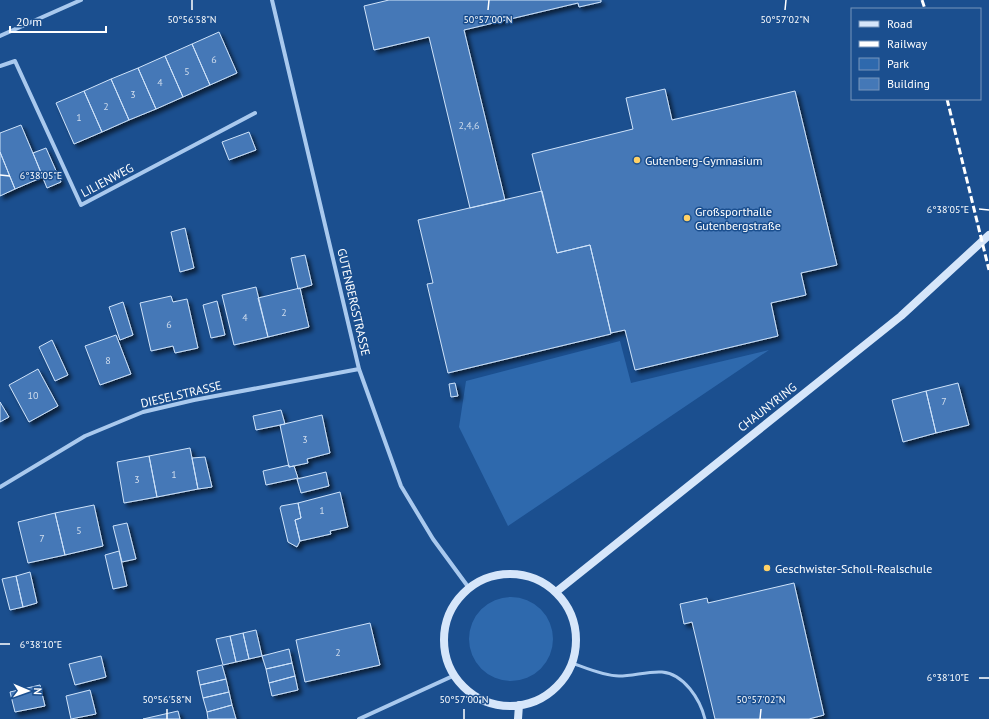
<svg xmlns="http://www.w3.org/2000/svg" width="989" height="719" font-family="'PT Sans',sans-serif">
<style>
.green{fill:#2e69ad}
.building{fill:#4478b7;stroke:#cfe3fa;filter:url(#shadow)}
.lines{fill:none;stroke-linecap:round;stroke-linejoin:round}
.lane{stroke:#a9c9ee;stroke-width:3}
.street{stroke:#a9c9ee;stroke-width:4}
.secondary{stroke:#d6e6fa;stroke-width:8}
.rail{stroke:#fff;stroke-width:3;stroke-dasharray:7 3;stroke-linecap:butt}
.ticks{fill:none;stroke:#fff;stroke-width:1.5}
.poi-dot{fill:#ffd166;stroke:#1b4f8f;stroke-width:1.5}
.labels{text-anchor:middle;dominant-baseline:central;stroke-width:3;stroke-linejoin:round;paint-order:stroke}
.number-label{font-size:10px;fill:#d0dded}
.poi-label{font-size:12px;fill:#fff;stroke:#1b4f8f;text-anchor:start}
.street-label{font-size:12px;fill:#fff;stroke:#1b4f8f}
.ticks-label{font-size:10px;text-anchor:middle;fill:#fff;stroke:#1b4f8f;stroke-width:3;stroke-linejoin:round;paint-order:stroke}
</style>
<defs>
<filter id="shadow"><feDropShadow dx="3.5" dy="3.5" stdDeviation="2" flood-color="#0009"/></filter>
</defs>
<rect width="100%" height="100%" fill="#1b4f8f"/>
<!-- green -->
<path class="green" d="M 620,341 L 631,383 L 769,350 L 508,526 L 459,427 L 466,381 Z
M469 639a42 42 0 1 1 84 0a42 42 0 1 1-84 0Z"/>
<!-- building -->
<path class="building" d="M 389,0 L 601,0 L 601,2 L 579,7 L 578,3 L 464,30 L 505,200 L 470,208 L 429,37 L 374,50 L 364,6 Z
M 219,32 L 237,73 L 210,85 L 192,44 Z
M 192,44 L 210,85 L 183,97 L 165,56 Z
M 165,56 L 183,97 L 156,109 L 138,68 Z
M 138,68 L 156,109 L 129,120 L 111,79 Z
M 111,79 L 129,120 L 102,132 L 84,91 Z
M 665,89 L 672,120 L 795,91 L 837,265 L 801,273 L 806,295 L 771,303 L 778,336 L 635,370 L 625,330 L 611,333 L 590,245 L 557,253 L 532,154 L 633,129 L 626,98 Z
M 84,91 L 102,132 L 74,144 L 56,103 Z
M 21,125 L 43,177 L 15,189 L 0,152 L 0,133 Z
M 249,132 L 256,150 L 229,160 L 222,142 Z
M 46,148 L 61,182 L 47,188 L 33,153 Z
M 0,152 L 15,189 L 0,196 Z
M 542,191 L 557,253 L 590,245 L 611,334 L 448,373 L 427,284 L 433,283 L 418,220 Z
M 185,228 L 194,268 L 180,272 L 171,232 Z
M 305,255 L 312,285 L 298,289 L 291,258 Z
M 256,287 L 268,337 L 234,345 L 222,295 Z
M 300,288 L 309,327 L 268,337 L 258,298 Z
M 171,296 L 173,302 L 187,299 L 198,348 L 175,353 L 173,346 L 151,351 L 140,303 Z
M 217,301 L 225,335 L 211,338 L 203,305 Z
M 123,302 L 133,335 L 120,340 L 109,307 Z
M 116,335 L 131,374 L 100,385 L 85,346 Z
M 52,340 L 68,375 L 55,381 L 39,347 Z
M 38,369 L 58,406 L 29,422 L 9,385 Z
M 455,383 L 458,396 L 451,397 L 449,384 Z
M 958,383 L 969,425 L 936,433 L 926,391 Z
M 926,391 L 936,433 L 903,442 L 892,400 Z
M 0,402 L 9,417 L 0,422 Z
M 281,410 L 285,424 L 256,430 L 253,416 Z
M 322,415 L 330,453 L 307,459 L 308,463 L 289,467 L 280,425 Z
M 190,448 L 198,489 L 157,497 L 149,456 Z
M 149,456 L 157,497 L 124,503 L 117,462 Z
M 205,457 L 212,487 L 198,489 L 192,458 Z
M 289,465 L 289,467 L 294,466 L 298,478 L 266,485 L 263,471 Z
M 326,472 L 329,486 L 301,493 L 297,479 Z
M 340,492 L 348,527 L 330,531 L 331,534 L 300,541 L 295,520 L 301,518 L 298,503 Z
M 298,503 L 301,518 L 295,520 L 300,541 L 297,547 L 288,542 L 280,508 L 281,506 Z
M 94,505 L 103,546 L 65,555 L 55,513 Z
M 55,513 L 65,555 L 28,563 L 18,522 Z
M 127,523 L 136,559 L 122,562 L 113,526 Z
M 119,551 L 127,586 L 113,589 L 105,555 Z
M 30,572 L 37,603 L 23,607 L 16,576 Z
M 16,576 L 23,607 L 10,610 L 2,579 Z
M 794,583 L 824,715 L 809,719 L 715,719 L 692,622 L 684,624 L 680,604 L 707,598 L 708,603 Z
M 370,623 L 380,665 L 305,682 L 296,640 Z
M 256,630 L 262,656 L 249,659 L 243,633 Z
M 243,633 L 249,659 L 236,662 L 230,636 Z
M 230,636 L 236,662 L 223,665 L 216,639 Z
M 289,649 L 292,663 L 266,669 L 262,656 Z
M 101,656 L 106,677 L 75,685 L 69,664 Z
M 292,663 L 295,676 L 269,683 L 266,669 Z
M 222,665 L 226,679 L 200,685 L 197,671 Z
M 295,676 L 298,690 L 272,696 L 269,683 Z
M 226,679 L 229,692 L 203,698 L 200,685 Z
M 40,685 L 45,706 L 15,712 L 10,692 Z
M 90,690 L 96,714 L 71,719 L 66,696 Z
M 229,692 L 232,705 L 207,712 L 203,698 Z
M 232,705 L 236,719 L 208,719 L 207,712 Z
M 178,711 L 180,719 L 143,719 Z"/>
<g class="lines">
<!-- lane -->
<path class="lane" d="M 572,663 C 586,668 604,676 619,676 C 633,676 648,671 662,672 C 684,674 700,699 705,719"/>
<!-- street -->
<path class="street" d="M 272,0 L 359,369 L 401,486 L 433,539 L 469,588
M 0,36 L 81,0
M 0,66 L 15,61 L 81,205 L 255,113
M 0,487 L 85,436 L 143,412 L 194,400 L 359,369
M 359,719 L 455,675"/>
<!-- secondary -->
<path class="secondary" d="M444 640a66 66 0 1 1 132 0a66 66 0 1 1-132 0Z
M 556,592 L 901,316 L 989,235
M 518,719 L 519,705"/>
<!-- rail -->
<path class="rail" d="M 922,0 L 925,9
M 947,99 L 989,270"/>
</g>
<!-- ticks -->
<path class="ticks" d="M 192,10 L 192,0M 488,10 L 489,0M 785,10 L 786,0M 0,175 L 10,176M 979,209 L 989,210M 0,644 L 10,644M 979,678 L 989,678M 167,719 L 167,709M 464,719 L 464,709M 760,719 L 761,709"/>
<!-- markers -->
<g class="poi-dot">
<circle cx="637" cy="160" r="4"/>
<circle cx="687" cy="218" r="4"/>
<circle cx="767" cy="568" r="4"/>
</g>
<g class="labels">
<!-- number labels -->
<g class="number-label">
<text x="214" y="59">6</text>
<text x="187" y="71">5</text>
<text x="160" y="82">4</text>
<text x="133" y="94">3</text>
<text x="106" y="106">2</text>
<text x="79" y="117">1</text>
<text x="469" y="125">2,4,6</text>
<text x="284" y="312">2</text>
<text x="245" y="317">4</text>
<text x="169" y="324">6</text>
<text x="108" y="360">8</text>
<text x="33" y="395">10</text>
<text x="944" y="401">7</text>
<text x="305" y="439">3</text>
<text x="174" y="474">1</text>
<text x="137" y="479">3</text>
<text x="322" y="510">1</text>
<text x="79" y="530">5</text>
<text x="42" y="538">7</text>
<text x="338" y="652">2</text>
</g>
<!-- poi labels -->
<g class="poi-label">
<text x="645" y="160">Gutenberg-Gymnasium</text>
<text x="695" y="211">Großsporthalle<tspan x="695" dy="14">Gutenbergstraße</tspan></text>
<text x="775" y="568">Geschwister-Scholl-Realschule</text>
</g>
<!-- street labels -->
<g class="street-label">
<text transform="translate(107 180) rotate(-28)">LILIENWEG</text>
<text transform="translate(354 302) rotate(77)">GUTENBERGSTRASSE</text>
<text transform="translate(181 394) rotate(-13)">DIESELSTRASSE</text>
<text transform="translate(767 407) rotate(-38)">CHAUNYRING</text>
</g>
</g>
<g class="ticks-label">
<text x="192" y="23">50°56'58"N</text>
<text x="488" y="23">50°57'00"N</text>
<text x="785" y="23">50°57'02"N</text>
<text x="41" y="179">6°38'05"E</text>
<text x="948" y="213">6°38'05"E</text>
<text x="41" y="648">6°38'10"E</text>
<text x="948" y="681">6°38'10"E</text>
<text x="167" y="703">50°56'58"N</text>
<text x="464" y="703">50°57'00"N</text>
<text x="761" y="703">50°57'02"N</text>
</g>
<!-- legend -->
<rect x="851" y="8" width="130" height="92" fill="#1b4f8f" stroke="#7695bc"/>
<rect x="859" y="21" width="20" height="6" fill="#d6e6fa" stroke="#7695bc"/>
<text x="887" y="28" font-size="12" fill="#ffffff">Road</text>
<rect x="859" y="41" width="20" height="6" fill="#ffffff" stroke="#7695bc"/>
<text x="887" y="48" font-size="12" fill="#ffffff">Railway</text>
<rect x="859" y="58" width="20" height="12" fill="#2e69ad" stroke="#7695bc"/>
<text x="887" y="68" font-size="12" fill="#ffffff">Park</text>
<rect x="859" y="78" width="20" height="12" fill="#4478b7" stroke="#7695bc"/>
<text x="887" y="88" font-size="12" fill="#ffffff">Building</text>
<!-- north arrow -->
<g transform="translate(28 691) rotate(92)" stroke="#1b4f8f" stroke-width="3" paint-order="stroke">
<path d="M0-3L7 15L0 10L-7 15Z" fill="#ffffff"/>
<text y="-6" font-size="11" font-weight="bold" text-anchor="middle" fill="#ffffff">N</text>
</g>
<!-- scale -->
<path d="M10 26v6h96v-6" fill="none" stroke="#ffffff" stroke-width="2"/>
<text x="16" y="26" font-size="12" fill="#ffffff" stroke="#1b4f8f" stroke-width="3" paint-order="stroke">20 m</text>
</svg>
